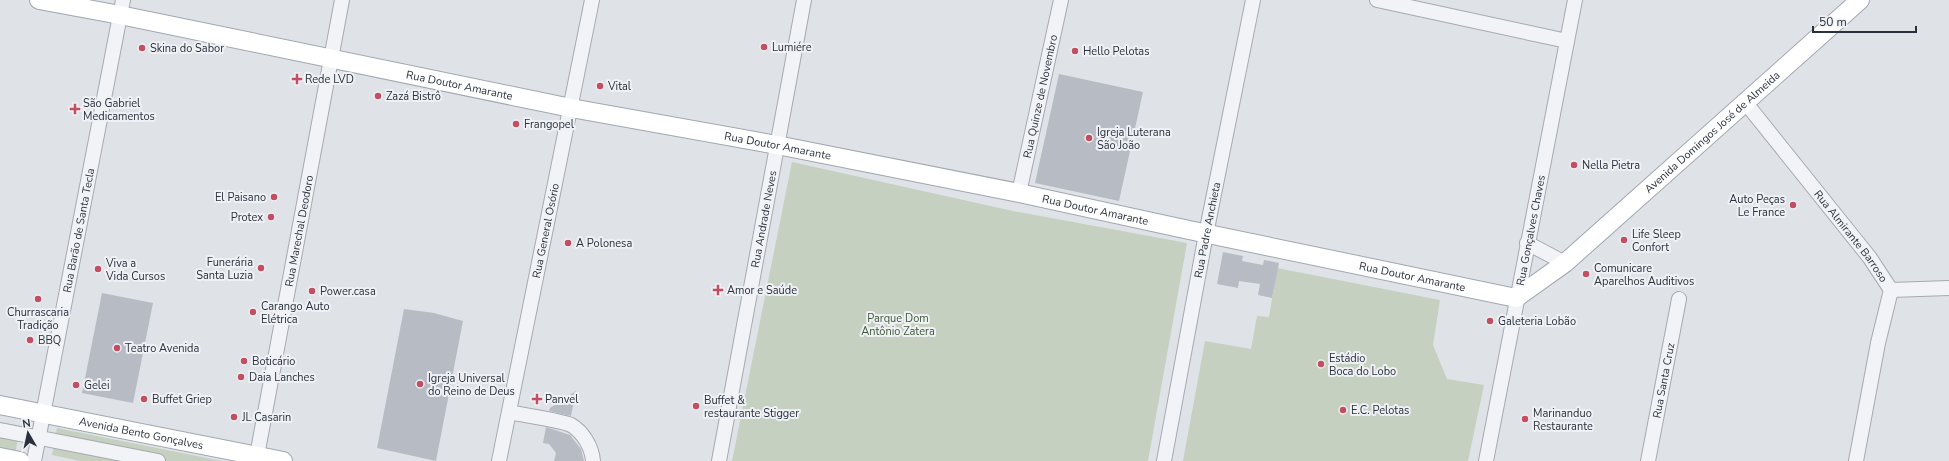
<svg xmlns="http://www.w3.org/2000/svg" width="1949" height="461" font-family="'Nunito Sans',sans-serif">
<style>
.green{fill:#c5d0c1}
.building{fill:#b7bcc4}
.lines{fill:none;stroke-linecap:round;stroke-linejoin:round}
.minor-casing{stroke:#a5aab1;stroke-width:16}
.major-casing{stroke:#a0a7b2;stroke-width:20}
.minor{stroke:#f2f3f6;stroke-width:14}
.major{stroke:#fff;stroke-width:18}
.poi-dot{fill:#c24f61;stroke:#eff1f5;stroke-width:1.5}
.labels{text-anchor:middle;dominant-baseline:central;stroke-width:4;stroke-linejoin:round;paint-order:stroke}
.poi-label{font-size:11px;fill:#2a313d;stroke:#eff1f5;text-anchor:start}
.street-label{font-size:11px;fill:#2a313d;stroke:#eff1f5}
.park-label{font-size:11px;fill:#3e5738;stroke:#eff1f5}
</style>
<rect width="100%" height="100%" fill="#dfe3e7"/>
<!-- green -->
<path class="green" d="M 792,162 L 1013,211 L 1187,243 L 1148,461 L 732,461 Z
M 1277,268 L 1440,300 L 1433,345 L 1447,379 L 1484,385 L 1468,461 L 1183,461 L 1205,341 L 1251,349 L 1257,316 L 1269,317 Z
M 0,422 L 21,426 L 14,458 L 0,455 Z
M 57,428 L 222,461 L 80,461 L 52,455 Z"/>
<!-- building -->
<path class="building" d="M 1059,74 L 1143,92 L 1119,201 L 1035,183 Z
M 1223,252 L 1243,256 L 1242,261 L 1263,265 L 1264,260 L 1279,263 L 1272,298 L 1258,295 L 1260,284 L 1239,281 L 1238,288 L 1217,284 Z
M 102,293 L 153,303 L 133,403 L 82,393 Z
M 404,309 L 434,313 L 463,321 L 436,461 L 377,448 Z
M 576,391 L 571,416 L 549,411 L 550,408 Z
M 546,427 L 570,435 L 581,449 L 584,461 L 554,461 L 556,453 L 549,444 L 543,443 Z"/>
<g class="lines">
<!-- minor casing -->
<g class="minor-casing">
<g id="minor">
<path d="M 1377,0 L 1567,41"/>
<path id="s1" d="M 1745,102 L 1870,258 L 1891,290 L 1878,343 L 1856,461"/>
<path id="s2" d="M 1019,193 L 1061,0"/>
<path d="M 1527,243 L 1565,263"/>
<path d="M 1891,290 L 1949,288"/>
<path d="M 509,412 C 522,415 561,420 571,425 C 583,432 592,447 593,461"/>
<path d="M 0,430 L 158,461"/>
<path id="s3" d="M 34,461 L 123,0"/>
<path id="s4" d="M 256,461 L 342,0"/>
<path id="s5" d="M 499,461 L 592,0"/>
<path id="s6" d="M 719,461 L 804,0"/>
<path id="s7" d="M 1164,461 L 1206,234 L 1253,0"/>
<path id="s8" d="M 1486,461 L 1575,0"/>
<path id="s9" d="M 1648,461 L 1679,299"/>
</g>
</g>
<!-- major casing -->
<g class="major-casing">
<g id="major">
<path id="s10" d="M 39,0 L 120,15 L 571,108 L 777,145 L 1019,193 L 1189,230 L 1516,298 L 1565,263 L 1860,0"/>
<path id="s11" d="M 0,405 L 283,461"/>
<path d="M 0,457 L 20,461"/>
</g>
</g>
<!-- minor -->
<use href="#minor" class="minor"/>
<!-- major -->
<use href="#major" class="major"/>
</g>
<!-- markers -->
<g class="poi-dot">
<circle cx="764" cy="47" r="4"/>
<circle cx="142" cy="48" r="4"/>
<circle cx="1075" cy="51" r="4"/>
<path d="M295 73h4v4h4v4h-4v4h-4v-4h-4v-4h4z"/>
<circle cx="600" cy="86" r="4"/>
<circle cx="378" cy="96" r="4"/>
<path d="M73 103h4v4h4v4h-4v4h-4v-4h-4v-4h4z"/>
<circle cx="516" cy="124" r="4"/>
<circle cx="1089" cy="138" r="4"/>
<circle cx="1574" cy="165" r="4"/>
<circle cx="274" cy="197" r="4"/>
<circle cx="1793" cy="205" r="4"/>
<circle cx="271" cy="217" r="4"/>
<circle cx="1624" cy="240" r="4"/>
<circle cx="568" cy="243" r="4"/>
<circle cx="261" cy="268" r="4"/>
<circle cx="98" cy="269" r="4"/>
<circle cx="1586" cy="274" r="4"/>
<path d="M716 284h4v4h4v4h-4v4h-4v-4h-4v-4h4z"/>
<circle cx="312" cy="291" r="4"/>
<circle cx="38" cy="299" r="4"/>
<circle cx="253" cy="312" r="4"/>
<circle cx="1490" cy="321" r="4"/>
<circle cx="30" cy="340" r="4"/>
<circle cx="117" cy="348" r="4"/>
<circle cx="244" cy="361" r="4"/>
<circle cx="1321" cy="364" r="4"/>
<circle cx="241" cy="377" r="4"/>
<circle cx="420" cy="384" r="4"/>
<circle cx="76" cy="385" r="4"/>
<circle cx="144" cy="399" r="4"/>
<path d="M535 393h4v4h4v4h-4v4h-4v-4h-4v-4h4z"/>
<circle cx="696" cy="406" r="4"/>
<circle cx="1343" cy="410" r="4"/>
<circle cx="234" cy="417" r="4"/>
<circle cx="1525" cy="419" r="4"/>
</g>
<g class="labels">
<!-- poi labels -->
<g class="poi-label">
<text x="772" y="47">Lumiére</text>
<text x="150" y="48">Skina do Sabor</text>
<text x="1083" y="51">Hello Pelotas</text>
<text x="305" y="79">Rede LVD</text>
<text x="608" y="86">Vital</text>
<text x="386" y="96">Zazá Bistrô</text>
<text x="83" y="103">São Gabriel<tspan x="83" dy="13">Medicamentos</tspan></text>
<text x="524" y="124">Frangopel</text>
<text x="1097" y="132">Igreja Luterana<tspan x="1097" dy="13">São João</tspan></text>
<text x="1582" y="165">Nella Pietra</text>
<text x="266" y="197" text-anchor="end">El Paisano</text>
<text x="1785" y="199" text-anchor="end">Auto Peças<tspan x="1785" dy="13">Le France</tspan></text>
<text x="263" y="217" text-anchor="end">Protex</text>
<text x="1632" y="234">Life Sleep<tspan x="1632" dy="13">Confort</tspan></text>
<text x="576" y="243">A Polonesa</text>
<text x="253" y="262" text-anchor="end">Funerária<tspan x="253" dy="13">Santa Luzia</tspan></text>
<text x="106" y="263">Viva a<tspan x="106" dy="13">Vida Cursos</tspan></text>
<text x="1594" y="268">Comunicare<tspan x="1594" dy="13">Aparelhos Auditivos</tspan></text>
<text x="727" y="290">Amor e Saúde</text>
<text x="320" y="291">Power.casa</text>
<text x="261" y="306">Carango Auto<tspan x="261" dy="13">Elétrica</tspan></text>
<text x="38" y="312" text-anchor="middle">Churrascaria<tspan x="38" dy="13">Tradição</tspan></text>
<text x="1498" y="321">Galeteria Lobão</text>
<text x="38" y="340">BBQ</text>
<text x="125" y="348">Teatro Avenida</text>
<text x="1329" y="358">Estádio<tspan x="1329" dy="13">Boca do Lobo</tspan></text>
<text x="252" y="361">Boticário</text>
<text x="249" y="377">Daia Lanches</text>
<text x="428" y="378">Igreja Universal<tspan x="428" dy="13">do Reino de Deus</tspan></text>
<text x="84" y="385">Gelei</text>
<text x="152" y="399">Buffet Griep</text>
<text x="545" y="399">Panvel</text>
<text x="704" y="400">Buffet &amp;<tspan x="704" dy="13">restaurante Stigger</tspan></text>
<text x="1351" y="410">E.C. Pelotas</text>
<text x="1533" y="413">Marinanduo<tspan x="1533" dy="13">Restaurante</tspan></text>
<text x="242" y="417">JL Casarin</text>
</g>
<!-- street labels -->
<g class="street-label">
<text stroke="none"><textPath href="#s10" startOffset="429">Rua Doutor Amarante</textPath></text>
<text stroke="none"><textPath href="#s2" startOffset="99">Rua Quinze de Novembro</textPath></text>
<text stroke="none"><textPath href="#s10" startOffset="1764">Avenida Domingos José de Almeida</textPath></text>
<text stroke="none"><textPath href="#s10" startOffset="753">Rua Doutor Amarante</textPath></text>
<text stroke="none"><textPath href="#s10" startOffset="1077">Rua Doutor Amarante</textPath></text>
<text stroke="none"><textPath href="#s6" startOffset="246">Rua Andrade Neves</textPath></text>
<text stroke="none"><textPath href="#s3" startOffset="235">Rua Barão de Santa Tecla</textPath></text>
<text stroke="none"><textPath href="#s7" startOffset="235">Rua Padre Anchieta</textPath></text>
<text stroke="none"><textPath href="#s8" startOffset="235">Rua Gonçalves Chaves</textPath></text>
<text stroke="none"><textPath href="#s4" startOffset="234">Rua Marechal Deodoro</textPath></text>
<text stroke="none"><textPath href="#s5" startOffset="235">Rua General Osório</textPath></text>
<text stroke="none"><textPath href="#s1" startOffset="171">Rua Almirante Barroso</textPath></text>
<text stroke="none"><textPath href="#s10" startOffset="1401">Rua Doutor Amarante</textPath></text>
<text stroke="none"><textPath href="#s9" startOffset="82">Rua Santa Cruz</textPath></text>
<text stroke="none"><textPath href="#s11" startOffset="144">Avenida Bento Gonçalves</textPath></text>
</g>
<!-- park labels -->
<g class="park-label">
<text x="898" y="318">Parque Dom<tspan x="898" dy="13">Antônio Zatera</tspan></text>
</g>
</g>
<!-- north arrow -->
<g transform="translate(28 433) rotate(351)" stroke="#eff1f5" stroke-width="3" paint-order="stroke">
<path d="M0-3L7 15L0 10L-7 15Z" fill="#2a313d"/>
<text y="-6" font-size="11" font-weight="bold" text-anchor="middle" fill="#2a313d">N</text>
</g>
<!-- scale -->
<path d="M1813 26v6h103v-6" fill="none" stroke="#2a313d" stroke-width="2"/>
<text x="1819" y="26" font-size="12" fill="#2a313d" stroke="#eff1f5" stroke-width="3" paint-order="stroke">50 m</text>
</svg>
